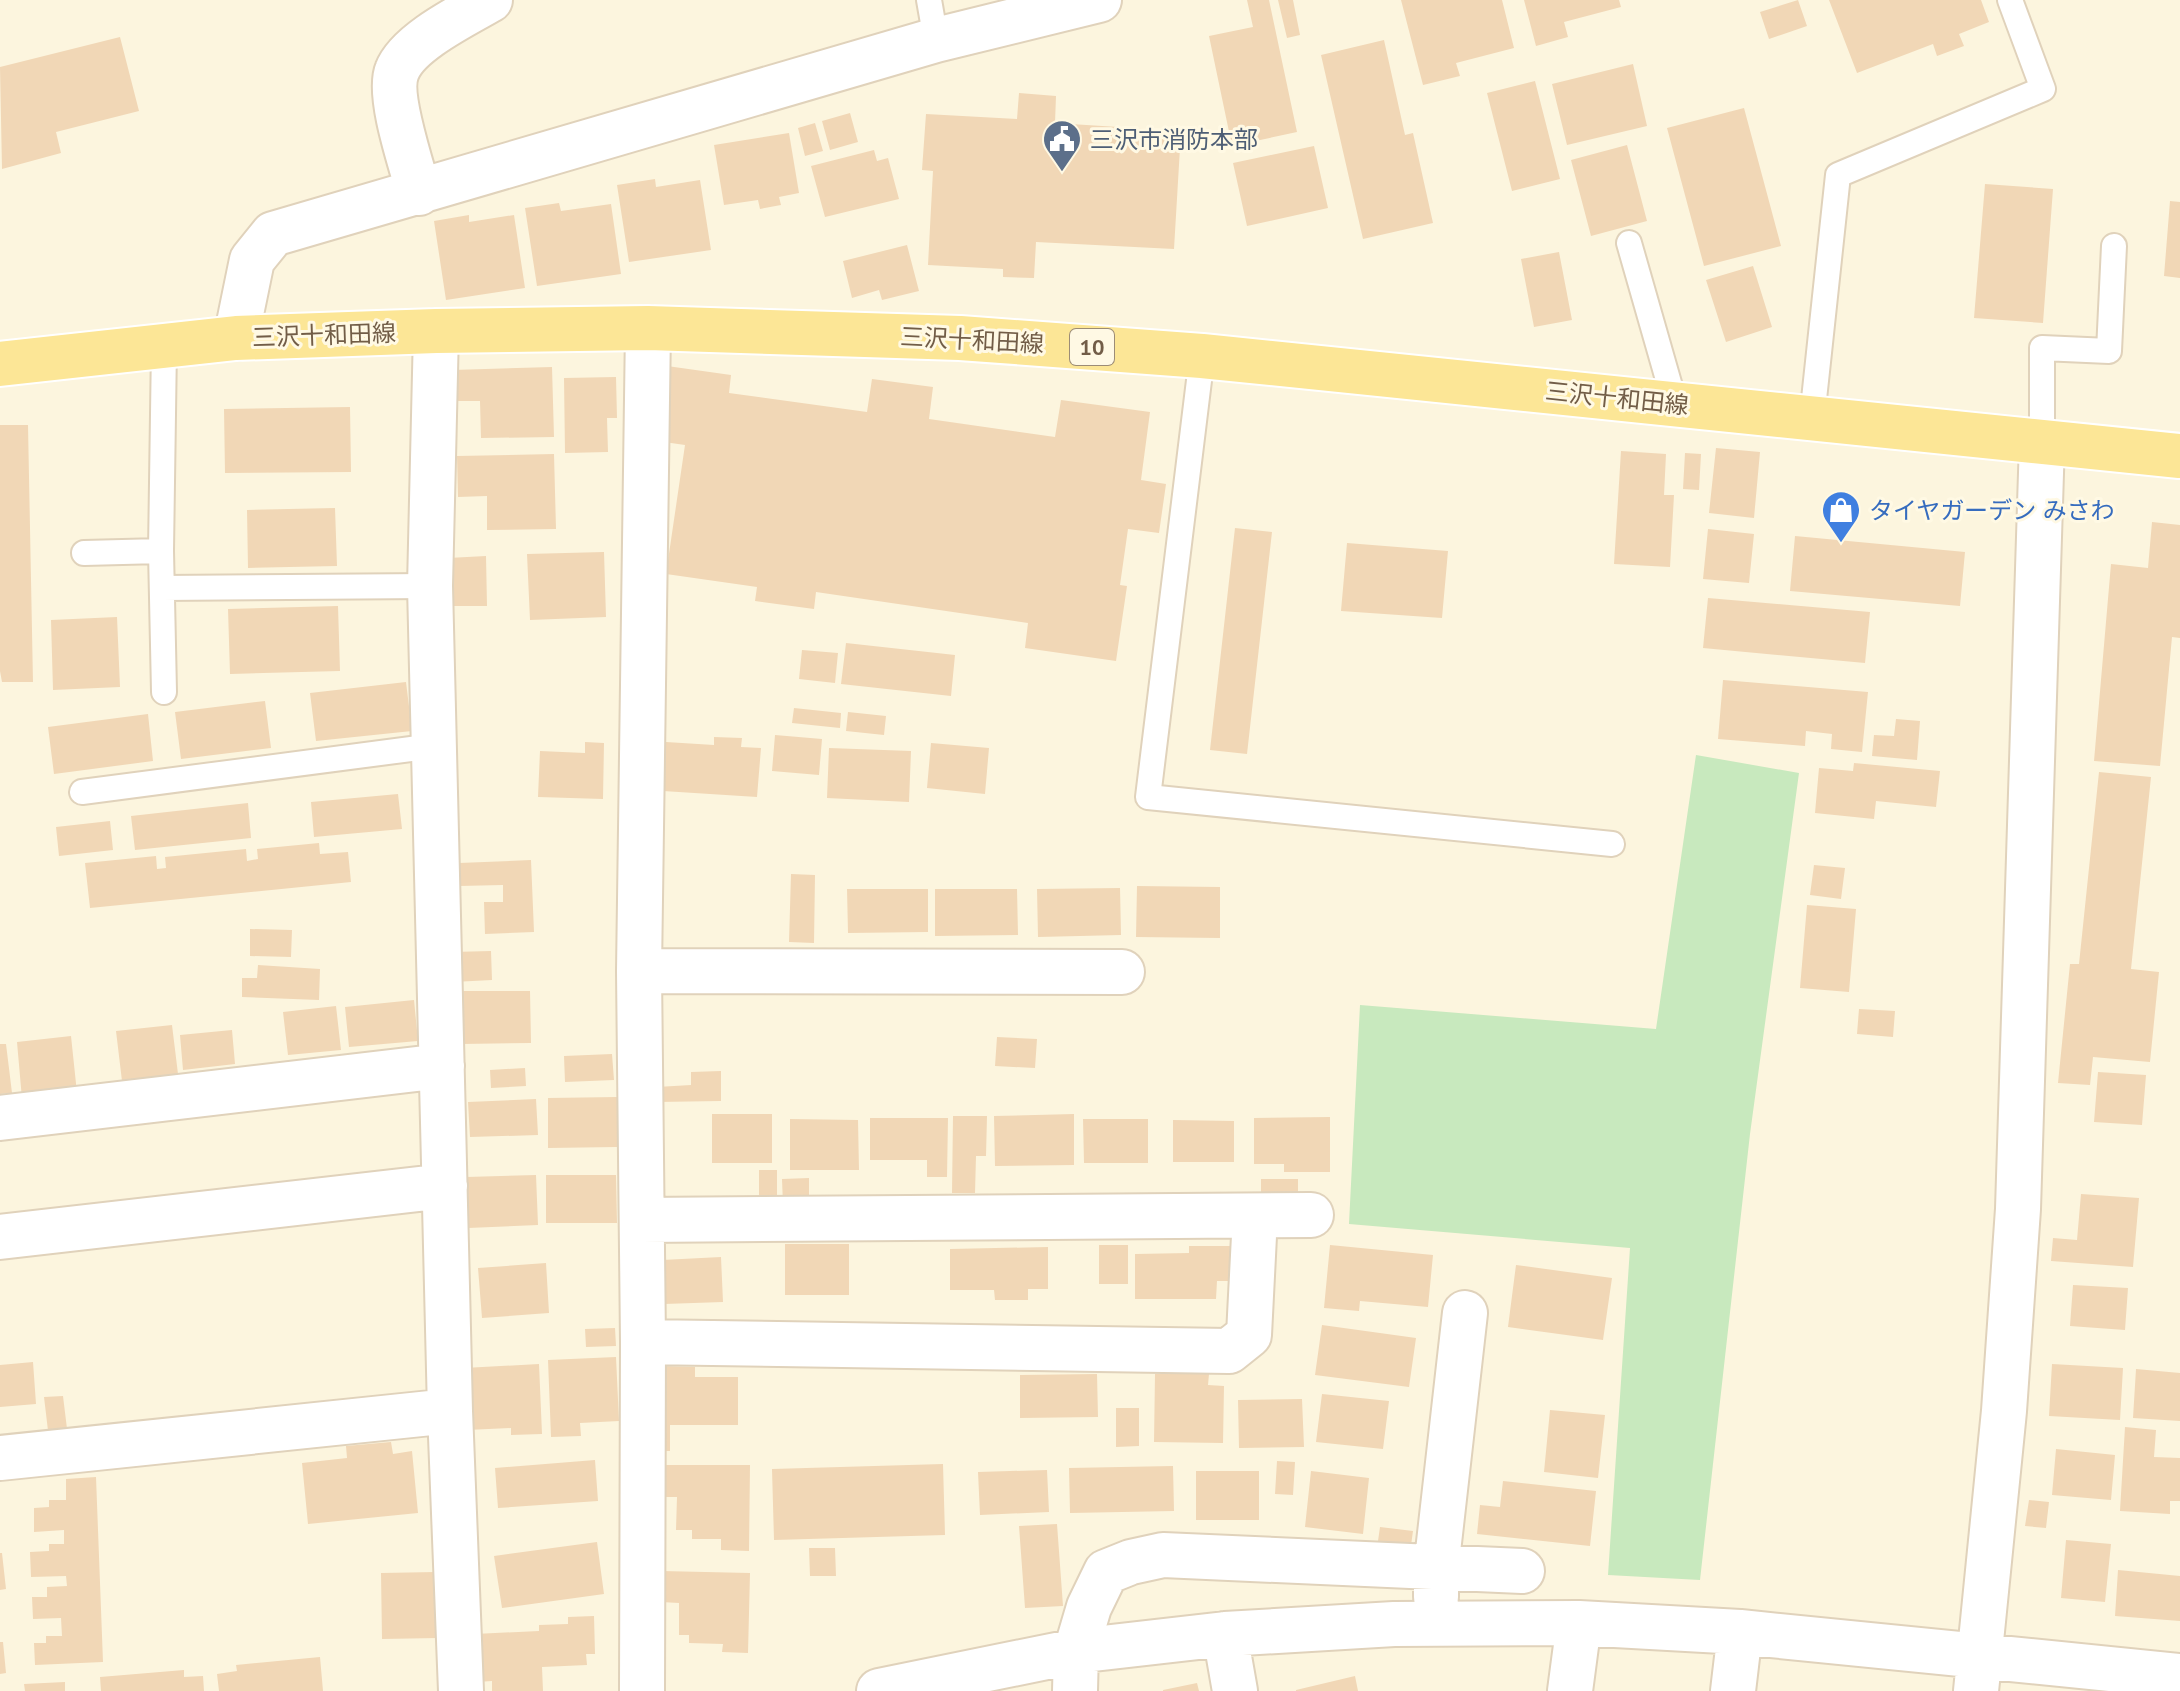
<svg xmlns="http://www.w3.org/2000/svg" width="2180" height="1691" font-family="'PT Sans','Noto Sans JP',sans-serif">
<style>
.green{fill:#c8e9be}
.building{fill:#f1d7b6}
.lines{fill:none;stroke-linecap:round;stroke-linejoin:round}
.lane-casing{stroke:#e0d2bb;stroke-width:28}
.street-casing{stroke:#e0d2bb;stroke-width:48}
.primary-casing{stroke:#fff;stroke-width:48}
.lane{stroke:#fff;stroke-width:24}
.street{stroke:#fff;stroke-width:44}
.primary{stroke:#fce696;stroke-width:44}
.labels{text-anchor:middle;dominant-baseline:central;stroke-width:6;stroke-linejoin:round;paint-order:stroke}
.shield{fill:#fff9e4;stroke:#9c8c76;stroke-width:2}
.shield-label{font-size:22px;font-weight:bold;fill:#725d47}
.service-label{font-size:24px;fill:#4e5e75;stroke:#fff9e4;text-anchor:start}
.street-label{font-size:24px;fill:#725d47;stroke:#fff9e4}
.shop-label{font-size:24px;fill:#366cbe;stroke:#fff9e4;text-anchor:start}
</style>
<rect width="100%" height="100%" fill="#fcf5de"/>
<!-- green -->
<path class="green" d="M 1696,755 L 1799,773 L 1750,1134 L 1700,1580 L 1608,1575 L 1630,1248 L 1349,1224 L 1360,1005 L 1656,1029 Z"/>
<!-- building -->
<path class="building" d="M 1247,0 L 1269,0 L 1297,132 L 1232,146 L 1209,36 L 1253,27 Z
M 1278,0 L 1293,0 L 1300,35 L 1287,38 Z
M 1401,0 L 1502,0 L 1514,48 L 1456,63 L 1460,76 L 1423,85 Z
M 1524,0 L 1619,0 L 1621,7 L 1564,22 L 1568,37 L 1536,46 Z
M 1798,0 L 1807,26 L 1769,39 L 1760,12 Z
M 1829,0 L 1981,0 L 1989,22 L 1959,34 L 1964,46 L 1937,56 L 1933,44 L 1857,73 Z
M 120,37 L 139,111 L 56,132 L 61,153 L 2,169 L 0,67 Z
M 1384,40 L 1405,135 L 1413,133 L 1433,223 L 1363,239 L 1321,55 Z
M 1633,64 L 1647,126 L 1567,145 L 1552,84 Z
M 1535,81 L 1560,179 L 1512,191 L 1487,93 Z
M 1019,93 L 1056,96 L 1055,123 L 1181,131 L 1174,249 L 1036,242 L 1034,278 L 1003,277 L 1003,269 L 928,265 L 933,171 L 922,170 L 926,114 L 1017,119 Z
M 1744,108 L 1781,246 L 1704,266 L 1667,128 Z
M 850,113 L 858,142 L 830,150 L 822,121 Z
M 815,123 L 823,151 L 805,156 L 798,128 Z
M 789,133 L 799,193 L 779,197 L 781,205 L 760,209 L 758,200 L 724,205 L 714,145 Z
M 1627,145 L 1647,221 L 1591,236 L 1571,160 Z
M 1314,146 L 1328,208 L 1247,226 L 1233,163 Z
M 874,150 L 877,161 L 888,158 L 899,199 L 825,217 L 811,166 Z
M 655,179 L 656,187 L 700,180 L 711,250 L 629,262 L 617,185 Z
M 1985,184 L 2053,189 L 2043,323 L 1974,318 Z
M 2170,201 L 2180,202 L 2180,278 L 2164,276 Z
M 559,203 L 561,211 L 611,204 L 621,274 L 537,286 L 525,208 Z
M 469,215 L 469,222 L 514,215 L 525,288 L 446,300 L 434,221 Z
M 907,245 L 919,291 L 882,300 L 879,290 L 852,298 L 843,261 Z
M 1559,252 L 1572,320 L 1534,327 L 1521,259 Z
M 1753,266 L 1772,327 L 1726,342 L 1706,280 Z
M 667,366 L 731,375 L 729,393 L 867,412 L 872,379 L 933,387 L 929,419 L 1055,437 L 1061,400 L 1150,412 L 1141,480 L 1166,484 L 1159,533 L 1128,529 L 1120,585 L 1127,586 L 1116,661 L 1025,648 L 1028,623 L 816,592 L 814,609 L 755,601 L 757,587 L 666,574 L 685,445 L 664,442 Z
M 552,367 L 554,437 L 481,438 L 480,401 L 453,401 L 452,370 Z
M 616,377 L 617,418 L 607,418 L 608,452 L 565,453 L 564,378 Z
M 350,407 L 351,472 L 225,473 L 224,409 Z
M 0,425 L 28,425 L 33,682 L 2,682 L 0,671 Z
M 1716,448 L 1760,452 L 1754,518 L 1709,513 Z
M 1621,451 L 1666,454 L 1664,495 L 1674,495 L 1670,567 L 1614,564 Z
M 1685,453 L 1701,454 L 1699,490 L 1683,489 Z
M 554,454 L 556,529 L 487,530 L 487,496 L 458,497 L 457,456 Z
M 335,508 L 337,566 L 248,568 L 247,510 Z
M 2152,522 L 2180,525 L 2180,638 L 2172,637 L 2160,766 L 2094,761 L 2111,564 L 2148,568 Z
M 1235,528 L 1272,532 L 1247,754 L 1210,750 Z
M 1708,529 L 1754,534 L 1749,583 L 1703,579 Z
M 1795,536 L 1965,552 L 1960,606 L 1790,591 Z
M 1347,543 L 1448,551 L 1442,618 L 1341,611 Z
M 604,552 L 606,617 L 530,620 L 527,554 Z
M 486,556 L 487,606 L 450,606 L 448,558 Z
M 1708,598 L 1870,612 L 1865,663 L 1703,648 Z
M 338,606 L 340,671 L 230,674 L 228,609 Z
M 117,617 L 120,687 L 53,690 L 51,620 Z
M 846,643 L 955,655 L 951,696 L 841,684 Z
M 802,650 L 838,653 L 835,683 L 799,679 Z
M 1723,680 L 1868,692 L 1862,752 L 1831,749 L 1832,734 L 1806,731 L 1805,746 L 1718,739 Z
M 406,682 L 412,731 L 316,741 L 310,693 Z
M 265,701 L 271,748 L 181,759 L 175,712 Z
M 794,708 L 841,713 L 840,728 L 792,723 Z
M 848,712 L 886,716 L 884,735 L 846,731 Z
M 148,714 L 153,761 L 54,774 L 48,727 Z
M 1896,719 L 1920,721 L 1917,760 L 1872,756 L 1874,735 L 1894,736 Z
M 775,735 L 822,739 L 819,775 L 772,771 Z
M 714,737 L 742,738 L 741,747 L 761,748 L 757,797 L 663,791 L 666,742 L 714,745 Z
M 585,742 L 604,743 L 603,799 L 538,797 L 540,751 L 585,753 Z
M 931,743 L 989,748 L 985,794 L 927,788 Z
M 829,748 L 911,751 L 909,802 L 827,798 Z
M 1854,763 L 1940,771 L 1936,807 L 1876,801 L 1874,819 L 1815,813 L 1819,768 L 1853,771 Z
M 2099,772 L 2151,777 L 2131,969 L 2159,972 L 2150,1062 L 2093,1057 L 2090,1085 L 2058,1083 L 2070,964 L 2079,964 Z
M 398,794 L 402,829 L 314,837 L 311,802 Z
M 248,803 L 251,838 L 135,850 L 131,816 Z
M 110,821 L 113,850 L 59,856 L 56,827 Z
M 319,843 L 320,854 L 348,852 L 351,882 L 90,908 L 85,863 L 156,856 L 157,869 L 166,868 L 165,857 L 246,849 L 247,861 L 258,859 L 257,849 Z
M 531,860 L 534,932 L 485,934 L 484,902 L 503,902 L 503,885 L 459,886 L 459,863 Z
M 1814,865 L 1845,868 L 1841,899 L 1810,895 Z
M 791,874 L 815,875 L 814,943 L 789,942 Z
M 1137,886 L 1220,887 L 1220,938 L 1136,937 Z
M 1120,888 L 1121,935 L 1038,937 L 1037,889 Z
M 847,889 L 928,889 L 928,932 L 848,933 Z
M 935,889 L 1017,889 L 1018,935 L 935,936 Z
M 1807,905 L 1856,909 L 1849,992 L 1800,988 Z
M 250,929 L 292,930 L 291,957 L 250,956 Z
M 491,951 L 492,980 L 453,982 L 452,952 Z
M 258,965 L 320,969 L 319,1000 L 242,997 L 242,978 L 257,978 Z
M 460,991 L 530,991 L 531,1043 L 461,1044 Z
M 414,1000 L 418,1041 L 349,1047 L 345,1007 Z
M 336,1006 L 341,1050 L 288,1055 L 283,1012 Z
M 1859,1009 L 1895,1011 L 1893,1037 L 1857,1034 Z
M 172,1025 L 178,1074 L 122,1081 L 116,1031 Z
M 232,1030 L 235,1064 L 183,1070 L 180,1035 Z
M 71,1036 L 77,1093 L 22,1099 L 17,1042 Z
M 997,1037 L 1037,1039 L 1035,1068 L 995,1066 Z
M 0,1044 L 6,1044 L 12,1093 L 0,1094 Z
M 612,1054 L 614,1080 L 565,1082 L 564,1056 Z
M 525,1068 L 526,1086 L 491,1088 L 490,1070 Z
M 721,1071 L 721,1101 L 657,1102 L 657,1087 L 691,1085 L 691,1072 Z
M 2098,1072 L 2146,1075 L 2142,1125 L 2094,1122 Z
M 617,1097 L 617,1147 L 548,1148 L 548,1098 Z
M 536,1099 L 538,1135 L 470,1137 L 468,1102 Z
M 712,1114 L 772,1114 L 772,1163 L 712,1163 Z
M 1074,1114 L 1074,1165 L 995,1166 L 994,1116 Z
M 953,1116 L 987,1116 L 986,1156 L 976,1156 L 975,1193 L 952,1193 Z
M 1330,1117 L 1330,1172 L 1284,1172 L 1284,1164 L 1254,1164 L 1254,1118 Z
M 870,1118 L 948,1118 L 947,1177 L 927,1177 L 927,1160 L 870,1160 Z
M 790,1119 L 858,1120 L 859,1170 L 790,1170 Z
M 1083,1119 L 1148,1119 L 1148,1163 L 1084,1163 Z
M 1173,1120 L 1234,1121 L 1234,1162 L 1173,1162 Z
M 759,1170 L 777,1170 L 777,1200 L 759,1201 Z
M 536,1175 L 538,1225 L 468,1228 L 466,1177 Z
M 546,1175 L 616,1175 L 617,1223 L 546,1223 Z
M 809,1178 L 809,1204 L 783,1205 L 782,1179 Z
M 1261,1179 L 1298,1179 L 1298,1208 L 1261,1208 Z
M 2081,1194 L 2139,1198 L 2133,1267 L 2051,1261 L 2053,1238 L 2077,1240 Z
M 785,1244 L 849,1244 L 849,1295 L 785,1295 Z
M 1099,1245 L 1128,1245 L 1128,1284 L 1099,1284 Z
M 1330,1245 L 1433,1255 L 1428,1307 L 1360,1301 L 1359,1311 L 1324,1308 Z
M 1189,1246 L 1235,1246 L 1235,1281 L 1217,1281 L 1216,1299 L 1135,1299 L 1135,1254 L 1189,1253 Z
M 1048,1247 L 1048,1289 L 1028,1289 L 1028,1300 L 995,1300 L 994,1290 L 950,1290 L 950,1249 Z
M 721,1257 L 723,1302 L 664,1304 L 662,1260 Z
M 546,1263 L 549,1313 L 482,1318 L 478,1268 Z
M 1516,1265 L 1612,1278 L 1603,1340 L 1508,1327 Z
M 2073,1285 L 2128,1288 L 2125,1330 L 2070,1326 Z
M 1322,1325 L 1416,1338 L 1409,1387 L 1315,1375 Z
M 615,1328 L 616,1346 L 586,1347 L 585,1329 Z
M 616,1357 L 619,1421 L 580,1423 L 581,1436 L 551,1437 L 548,1360 Z
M 33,1362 L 36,1404 L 0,1407 L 0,1365 Z
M 539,1364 L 542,1434 L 511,1435 L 511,1428 L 467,1430 L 464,1368 Z
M 2052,1364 L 2123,1368 L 2120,1420 L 2049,1416 Z
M 662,1366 L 695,1367 L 695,1377 L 738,1377 L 738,1425 L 670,1425 L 670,1451 L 652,1451 Z
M 2136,1369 L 2180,1373 L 2180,1421 L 2133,1418 Z
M 1097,1374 L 1098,1417 L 1020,1418 L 1020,1375 Z
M 1155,1374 L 1209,1374 L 1208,1385 L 1224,1386 L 1223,1443 L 1154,1442 Z
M 1322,1394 L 1389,1401 L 1383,1449 L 1316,1442 Z
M 63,1396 L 68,1437 L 49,1439 L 44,1397 Z
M 1302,1399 L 1304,1447 L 1239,1448 L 1238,1400 Z
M 1116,1408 L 1139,1408 L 1139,1446 L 1116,1447 Z
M 1550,1410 L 1605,1415 L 1598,1478 L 1544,1472 Z
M 2125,1427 L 2156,1430 L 2154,1457 L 2180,1458 L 2180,1501 L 2170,1501 L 2170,1514 L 2120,1511 Z
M 391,1442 L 393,1454 L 412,1451 L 418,1513 L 308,1524 L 302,1463 L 347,1458 L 346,1446 Z
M 2056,1449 L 2115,1455 L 2111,1500 L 2052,1495 Z
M 595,1460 L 598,1501 L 498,1508 L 495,1468 Z
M 1277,1461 L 1295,1462 L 1293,1495 L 1275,1494 Z
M 943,1464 L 945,1535 L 774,1540 L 772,1469 Z
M 664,1465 L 750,1465 L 749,1551 L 721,1550 L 721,1539 L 692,1539 L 692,1530 L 676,1530 L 677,1497 L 664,1497 Z
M 1173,1466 L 1174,1511 L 1070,1513 L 1069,1468 Z
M 1047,1470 L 1049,1512 L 980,1515 L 978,1472 Z
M 1196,1471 L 1259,1471 L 1259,1520 L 1196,1520 Z
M 1311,1471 L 1369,1478 L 1363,1534 L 1305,1527 Z
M 96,1477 L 103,1662 L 35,1665 L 34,1643 L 46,1643 L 46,1636 L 62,1636 L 61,1618 L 33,1619 L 32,1597 L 47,1597 L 47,1587 L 67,1586 L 66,1576 L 31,1577 L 30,1552 L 49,1551 L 49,1544 L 64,1544 L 64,1530 L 34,1532 L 34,1508 L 49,1507 L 49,1500 L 66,1500 L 66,1479 Z
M 1503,1481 L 1596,1491 L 1590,1546 L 1477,1534 L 1480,1505 L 1500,1507 Z
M 2029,1500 L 2049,1502 L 2046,1528 L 2025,1526 Z
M 1057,1524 L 1063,1606 L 1025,1608 L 1019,1526 Z
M 1380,1527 L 1413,1531 L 1409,1560 L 1376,1555 Z
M 2066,1540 L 2111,1544 L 2105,1602 L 2061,1598 Z
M 597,1542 L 604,1594 L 502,1608 L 494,1556 Z
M 809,1548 L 835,1548 L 836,1576 L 810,1576 Z
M 0,1553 L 2,1553 L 6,1589 L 0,1590 Z
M 2118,1570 L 2180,1576 L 2180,1621 L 2115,1616 Z
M 661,1571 L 750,1573 L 748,1653 L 722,1652 L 723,1644 L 689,1643 L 689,1635 L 679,1635 L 679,1603 L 661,1602 Z
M 436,1572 L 438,1638 L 382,1639 L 381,1573 Z
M 594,1616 L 595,1654 L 586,1654 L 587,1665 L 542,1667 L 543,1691 L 492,1691 L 492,1681 L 477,1682 L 475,1634 L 539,1631 L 539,1625 L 568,1624 L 568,1617 Z
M 0,1642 L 3,1642 L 6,1673 L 0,1674 Z
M 320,1657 L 323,1691 L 219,1691 L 217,1674 L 237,1671 L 236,1665 Z
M 184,1670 L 184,1677 L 203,1676 L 204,1691 L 101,1691 L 100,1677 Z
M 1355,1676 L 1358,1691 L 1296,1691 L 1296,1690 Z
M 65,1682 L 65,1691 L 25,1691 L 24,1684 Z
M 1197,1683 L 1199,1691 L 1163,1691 L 1163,1690 Z"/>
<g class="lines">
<!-- lane casing -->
<g class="lane-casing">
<path id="lane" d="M 929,0 L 936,40
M 1629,243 L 1675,404
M 164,346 L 161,551 L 164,692
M 1202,356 L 1148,797 L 1612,844
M 1812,418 L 1838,175 L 2043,89 L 2010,0
M 2042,441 L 2042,348 L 2109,351 L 2114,246
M 84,553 L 161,551
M 162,588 L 430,586
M 82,792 L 434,746"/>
</g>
<!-- street casing -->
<g class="street-casing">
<path id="street" d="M 419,193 C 412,167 387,95 397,71 C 408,42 464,15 490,0
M 436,331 L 430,586 L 450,1411 L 461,1691
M 236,338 L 252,260 L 273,234 L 936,40 L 1099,0
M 639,971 L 1122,972
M 0,1118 L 442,1066
M 642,1220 L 1311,1215
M 0,1237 L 445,1186
M 643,1342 L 1229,1351 L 1249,1335 L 1255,1216
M 0,1458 L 450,1411
M 1436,1597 L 1436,1569 L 1465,1313
M 1225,1634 L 1235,1691
M 642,1691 L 643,1342 L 639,971 L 648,328
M 879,1691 L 1076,1651 L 1225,1634 L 1394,1624 L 1579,1623 L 1740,1632 L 2180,1676
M 1075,1691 L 1076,1651 L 1089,1607 L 1106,1572 L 1131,1562 L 1163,1555 L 1522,1571
M 1570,1691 L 1579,1623
M 1733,1691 L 1740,1632
M 1976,1691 L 2004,1411 L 2018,1209 L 2042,441"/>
</g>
<!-- primary casing -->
<g class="primary-casing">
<path id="primary" d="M 0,364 L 236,338 L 436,331 L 648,328 L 960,338 L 1202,356 L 2180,456"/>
</g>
<!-- lane -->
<use href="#lane" class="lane"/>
<!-- street -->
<use href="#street" class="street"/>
<!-- primary -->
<use href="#primary" class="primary"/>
</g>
<!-- icons -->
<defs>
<g id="civic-pin" transform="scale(2)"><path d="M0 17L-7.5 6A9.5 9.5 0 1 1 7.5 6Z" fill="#5c6f8a" stroke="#fff9e4"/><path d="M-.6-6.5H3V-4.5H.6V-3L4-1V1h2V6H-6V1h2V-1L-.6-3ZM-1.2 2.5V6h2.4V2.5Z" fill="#fff"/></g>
<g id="shop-pin" transform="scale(2)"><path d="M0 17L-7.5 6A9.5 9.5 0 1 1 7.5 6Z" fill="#3f7fe0" stroke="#fff9e4"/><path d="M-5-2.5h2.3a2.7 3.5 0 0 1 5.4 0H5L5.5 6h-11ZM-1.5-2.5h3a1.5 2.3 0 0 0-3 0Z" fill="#fff"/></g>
</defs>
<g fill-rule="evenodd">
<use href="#civic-pin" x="1062" y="139"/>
<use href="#shop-pin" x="1841" y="510"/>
</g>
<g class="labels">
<!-- shield labels -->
<rect class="shield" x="1070" y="329" width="44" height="36" rx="6"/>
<g class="shield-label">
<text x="1092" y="347">10</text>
</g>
<!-- service labels -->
<g class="service-label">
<text x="1090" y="139">三沢市消防本部</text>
</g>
<!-- street labels -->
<g class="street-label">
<text transform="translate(324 335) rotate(-2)">三沢十和田線</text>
<text transform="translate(972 340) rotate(3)">三沢十和田線</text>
<text transform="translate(1617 398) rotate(6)">三沢十和田線</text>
</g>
<!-- shop labels -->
<g class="shop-label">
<text x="1869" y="510">タイヤガーデン みさわ</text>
</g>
</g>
</svg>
